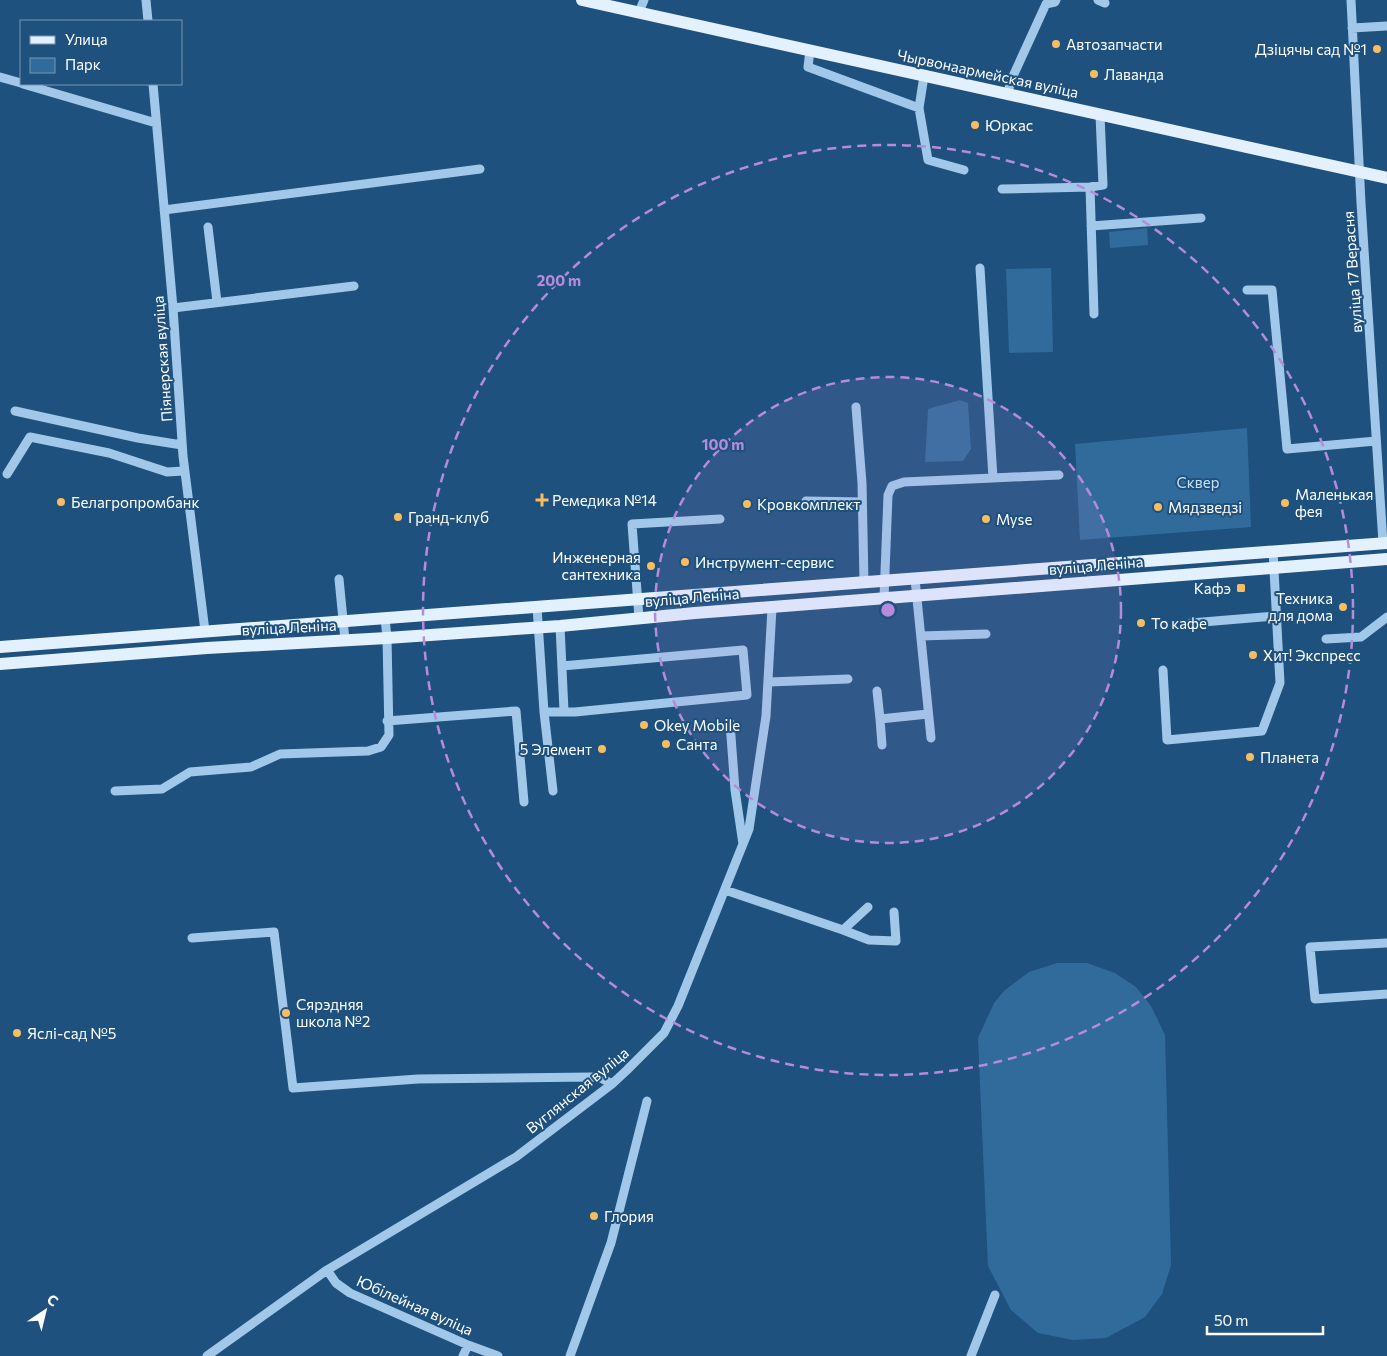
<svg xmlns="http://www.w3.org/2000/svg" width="1387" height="1356" font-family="Commissioner,sans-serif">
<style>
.green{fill:#316b9c}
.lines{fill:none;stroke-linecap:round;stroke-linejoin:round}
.minor{stroke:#a1c8e8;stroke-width:9}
.major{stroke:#e3f0fe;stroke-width:12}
.ring{fill:none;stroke:#b68bdc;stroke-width:2.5;stroke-dasharray:9 6}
.poi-dot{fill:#f7bd60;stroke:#1e517e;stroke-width:2}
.labels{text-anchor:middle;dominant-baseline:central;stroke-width:4;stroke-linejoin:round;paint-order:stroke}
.poi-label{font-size:15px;fill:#fff;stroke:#1e517e;text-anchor:start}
.street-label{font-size:15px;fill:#fff;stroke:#1e517e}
.park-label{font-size:15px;fill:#c5e0f6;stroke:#1e517e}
.centre{fill:#b68bdc;stroke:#1e517e;stroke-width:2.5}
.ring-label{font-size:15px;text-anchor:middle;font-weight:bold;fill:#b68bdc;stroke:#1e517e;stroke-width:4;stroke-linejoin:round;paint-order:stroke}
</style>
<rect width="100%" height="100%" fill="#1e517e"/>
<!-- green -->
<path class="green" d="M 1147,228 L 1148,245 L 1110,248 L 1109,232 Z
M 1051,268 L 1053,352 L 1009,353 L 1006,269 Z
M 960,400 L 968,403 L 971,449 L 963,461 L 925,462 L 928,409 Z
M 1247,428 L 1251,527 L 1080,540 L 1075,444 Z
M 1057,963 L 1087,963 L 1115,973 L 1136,987 L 1151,1006 L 1165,1035 L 1171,1265 L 1162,1294 L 1145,1317 L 1106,1338 L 1073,1340 L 1038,1333 L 1011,1310 L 988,1266 L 978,1038 L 994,1003 L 1005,990 L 1029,972 Z"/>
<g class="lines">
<!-- minor -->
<path class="minor" d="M 146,0 L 148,21
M 1098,0 L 1105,3
M 1351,0 L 1361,203 L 1383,543
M 639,12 L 644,0
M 1352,28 L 1387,26
M 810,50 L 808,67 L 919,108
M 924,76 L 919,108 L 928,160 L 964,170
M 0,77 L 21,83
M 23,84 L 156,123
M 153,84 L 173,308 L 183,456 L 205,631
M 1007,94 L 1014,74 L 1046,4 L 1055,2 L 1056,0
M 1002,189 L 1090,187
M 164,210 L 480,169
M 1091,226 L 1201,218
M 208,227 L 217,302
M 1247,290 L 1272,290 L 1287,449 L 1376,441
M 173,308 L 354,286
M 1094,314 L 1090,187 L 1103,185 L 1100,115
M 856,407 L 862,483 L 864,582
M 15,411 L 138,438 L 182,445
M 7,474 L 30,437 L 109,453 L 167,472 L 184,471
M 993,478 L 1059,475
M 806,501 L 862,502
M 339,579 L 345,640
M 915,579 L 931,738
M 884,598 L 888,495 L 892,486 L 904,482 L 993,478 L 980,268
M 537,607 L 544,712 L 553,791
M 639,618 L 632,524 L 720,519
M 1191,623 L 1276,616
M 560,626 L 564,711
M 921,636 L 986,634
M 1326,639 L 1361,637 L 1387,617
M 1163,670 L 1167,740 L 1262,731 L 1280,683 L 1273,551
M 769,682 L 848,679
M 877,691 L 880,719
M 544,712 L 575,712 L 747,695 L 743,650 L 562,666
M 387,721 L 516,711 L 524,802
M 730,723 L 735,790 L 743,844
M 882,745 L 880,719 L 928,714
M 115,791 L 162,789 L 190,772 L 251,767 L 280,754 L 368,751 L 381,747 L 389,735 L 387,638 L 385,618
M 725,890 L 843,930 L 868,907
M 843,930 L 869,940 L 896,941 L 894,912
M 192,938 L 274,932 L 293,1088 L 418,1079 L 591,1077 L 601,1078 L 612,1084
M 1387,943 L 1310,947 L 1315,999 L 1387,994
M 327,1270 L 336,1283 L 350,1293 L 468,1345 L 498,1356
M 207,1356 L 327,1270 L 516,1157 L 612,1084 L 627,1070 L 664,1033 L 678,1006 L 749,829 L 766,716 L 772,608
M 463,1356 L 468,1345
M 570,1356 L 611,1243 L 647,1101
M 971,1356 L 995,1295"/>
<!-- major -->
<path class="major" d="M 582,0 L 1387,178
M 0,647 L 1387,543
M 0,664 L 207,648 L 387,638 L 560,626 L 695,613 L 1387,559"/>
</g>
<!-- distance rings -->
<circle cx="888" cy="610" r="233" fill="#b68bdc" fill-opacity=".12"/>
<g class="ring">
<circle cx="888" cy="610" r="233"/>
<circle cx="888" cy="610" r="465"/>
</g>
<!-- markers -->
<g class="poi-dot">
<circle cx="1056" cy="44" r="5"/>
<circle cx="1377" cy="49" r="5"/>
<circle cx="1094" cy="74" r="5"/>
<circle cx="975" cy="125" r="5"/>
<path d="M539.5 492.5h5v5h5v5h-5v5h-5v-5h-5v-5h5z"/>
<circle cx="61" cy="502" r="5"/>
<circle cx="1285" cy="503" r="5"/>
<circle cx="747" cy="504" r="5"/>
<circle cx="1158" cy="507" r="5"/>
<circle cx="398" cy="517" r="5"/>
<circle cx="986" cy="519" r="5"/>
<circle cx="685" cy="562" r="5"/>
<circle cx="651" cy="566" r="5"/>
<rect x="1236" y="583" width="10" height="10" rx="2.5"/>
<circle cx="1343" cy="607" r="5"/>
<circle cx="1141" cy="623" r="5"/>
<circle cx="1253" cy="655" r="5"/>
<circle cx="644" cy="725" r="5"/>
<circle cx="666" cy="744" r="5"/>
<circle cx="602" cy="749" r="5"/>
<circle cx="1250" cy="757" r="5"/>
<circle cx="286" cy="1013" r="5"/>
<circle cx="17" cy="1033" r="5"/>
<circle cx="594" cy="1216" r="5"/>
</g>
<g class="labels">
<!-- poi labels -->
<g class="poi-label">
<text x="1066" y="44">Автозапчасти</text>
<text x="1367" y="49" text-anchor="end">Дзіцячы сад №1</text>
<text x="1104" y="74">Лаванда</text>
<text x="985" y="125">Юркас</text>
<text x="1295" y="494">Маленькая<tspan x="1295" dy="17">фея</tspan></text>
<text x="552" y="500">Ремедика №14</text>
<text x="71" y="502">Белагропромбанк</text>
<text x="757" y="504">Кровкомплект</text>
<text x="1168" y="507">Мядзведзі</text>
<text x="408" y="517">Гранд-клуб</text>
<text x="996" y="519">Myse</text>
<text x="641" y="557" text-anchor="end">Инженерная<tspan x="641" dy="17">сантехника</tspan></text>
<text x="695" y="562">Инструмент-сервис</text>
<text x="1231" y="588" text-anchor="end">Кафэ</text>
<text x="1333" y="598" text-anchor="end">Техника<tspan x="1333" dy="17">для дома</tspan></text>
<text x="1151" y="623">То кафе</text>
<text x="1263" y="655">Хит! Экспресс</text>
<text x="654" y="725">Okey Mobile</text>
<text x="676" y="744">Санта</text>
<text x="592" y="749" text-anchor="end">5 Элемент</text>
<text x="1260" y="757">Планета</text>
<text x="296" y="1004">Сярэдняя<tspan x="296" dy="17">школа №2</tspan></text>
<text x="27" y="1033">Яслі-сад №5</text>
<text x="604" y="1216">Глория</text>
</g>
<!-- street labels -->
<g class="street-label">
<text transform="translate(988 73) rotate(12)">Чырвонаармейская вуліца</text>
<text transform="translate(1352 272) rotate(-94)">вуліца 17 Верасня</text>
<text transform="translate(162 359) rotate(-94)">Піянерская вуліца</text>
<text transform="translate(1096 565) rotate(-5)">вуліца Леніна</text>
<text transform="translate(692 597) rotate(-5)">вуліца Леніна</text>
<text transform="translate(289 627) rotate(-3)">вуліца Леніна</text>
<text transform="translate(577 1090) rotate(-39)">Вуглянская вуліца</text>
<text transform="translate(415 1305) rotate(24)">Юбілейная вуліца</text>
</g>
<!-- park labels -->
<g class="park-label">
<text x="1198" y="482">Сквер</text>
</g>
</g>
<circle cx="888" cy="610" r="8" class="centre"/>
<g class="ring-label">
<text x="559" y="286">200 m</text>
<text x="723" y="450">100 m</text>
</g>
<!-- legend -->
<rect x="20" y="20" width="162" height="65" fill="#1e517e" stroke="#7897b2"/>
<rect x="30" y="36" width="25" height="8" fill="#e3f0fe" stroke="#7897b2"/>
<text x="65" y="45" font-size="15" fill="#ffffff">Улица</text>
<rect x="30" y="58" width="25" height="15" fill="#316b9c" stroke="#7897b2"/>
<text x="65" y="70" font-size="15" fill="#ffffff">Парк</text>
<!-- north arrow -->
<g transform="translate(45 1311) rotate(35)" stroke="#1e517e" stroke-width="4" paint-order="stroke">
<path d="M0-4L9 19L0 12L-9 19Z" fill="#ffffff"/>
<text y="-8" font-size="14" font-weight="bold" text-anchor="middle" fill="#ffffff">С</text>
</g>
<!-- scale -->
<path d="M1207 1326v8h116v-8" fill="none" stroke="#ffffff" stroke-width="2.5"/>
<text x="1214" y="1326" font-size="15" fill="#ffffff" stroke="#1e517e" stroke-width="4" paint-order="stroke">50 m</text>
</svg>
